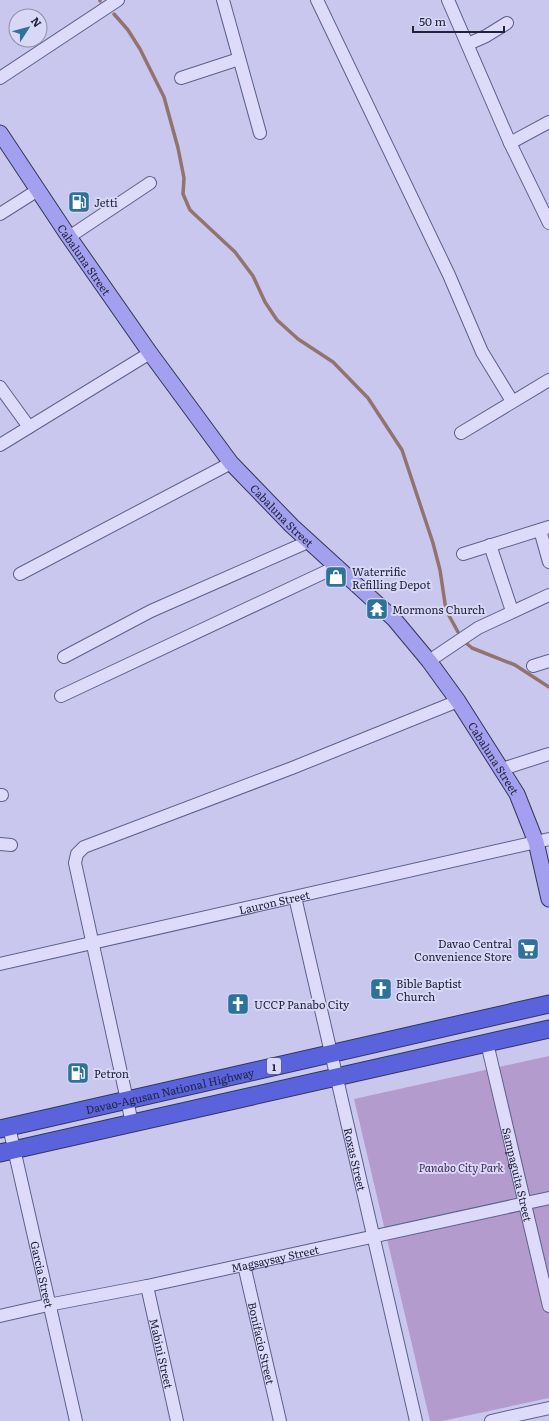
<svg xmlns="http://www.w3.org/2000/svg" width="549" height="1421" font-family="Literata,serif">
<style>
.green{fill:#b39bcd}
.lines{fill:none;stroke-linecap:round;stroke-linejoin:round}
.stream{stroke:#91736f;stroke-width:3.5}
.minor-casing{stroke:#5c618a;stroke-width:14}
.major-casing{stroke:#303758;stroke-width:17}
.highway-casing{stroke:#303758;stroke-width:19}
.minor{stroke:#dddbf9;stroke-width:12}
.major{stroke:#a4a0f0;stroke-width:15}
.highway{stroke:#5a63dc;stroke-width:17}
.labels{text-anchor:middle;dominant-baseline:central;stroke-width:4;stroke-linejoin:round;paint-order:stroke}
.shield{fill:#d9d7f6;stroke:#585a73;stroke-width:1}
.shield-label{font-size:10px;font-weight:bold;fill:#20243b}
.poi-label{font-size:11px;fill:#20243b;stroke:#d9d7f6;text-anchor:start}
.street-label{font-size:11px;fill:#20243b;stroke:#d9d7f6}
.park-label{font-size:11px;font-style:italic;fill:#442757;stroke:#d9d7f6}
</style>
<rect width="100%" height="100%" fill="#cac7ee"/>
<!-- green -->
<path class="green" d="M 549,1056 L 549,1398 L 442,1421 L 430,1421 L 354,1099 Z"/>
<g class="lines">
<!-- stream -->
<path class="stream" d="M 100,0 L 100,1
M 114,14 L 128,30 L 140,49 L 164,97 L 178,148 L 184,178 L 183,194 L 190,210 L 235,252 L 253,276 L 265,302 L 277,320 L 298,339 L 333,362 L 368,398 L 402,450 L 433,543 L 440,570 L 446,610 L 458,632
M 466,643 L 472,648 L 515,665 L 549,687"/>
<!-- minor casing -->
<g class="minor-casing">
<g id="minor">
<path d="M 223,0 L 260,133"/>
<path d="M 317,0 L 449,275 L 482,352 L 512,401"/>
<path d="M 448,0 L 510,143 L 549,223"/>
<path d="M 468,44 L 486,36 L 507,23"/>
<path d="M 0,78 L 118,0"/>
<path d="M 181,78 L 239,59"/>
<path d="M 510,143 L 549,122"/>
<path d="M 0,214 L 38,190"/>
<path d="M 69,237 L 150,183"/>
<path d="M 0,387 L 29,427"/>
<path d="M 461,433 L 549,380"/>
<path d="M 0,445 L 150,353"/>
<path d="M 540,530 L 549,562"/>
<path d="M 490,545 L 512,611"/>
<path d="M 463,554 L 549,527"/>
<path d="M 20,574 L 231,463"/>
<path d="M 64,657 L 151,611 L 310,541"/>
<path d="M 429,661 L 478,628 L 549,595"/>
<path d="M 533,666 L 549,661"/>
<path d="M 61,696 L 338,566"/>
<path d="M 502,769 L 549,754"/>
<path d="M 0,795 L 2,795"/>
<path d="M 0,844 L 11,845"/>
<path id="s1" d="M 295,897 L 416,1421"/>
<path id="s2" d="M 0,964 L 549,839"/>
<path id="s3" d="M 487,1043 L 549,1306"/>
<path d="M 132,1123 L 75,863 L 77,854 L 84,847 L 292,768 L 458,701"/>
<path id="s4" d="M 9,1127 L 76,1421"/>
<path id="s5" d="M 244,1265 L 280,1421"/>
<path id="s6" d="M 147,1286 L 177,1421"/>
<path id="s7" d="M 0,1316 L 48,1305 L 147,1286 L 549,1198"/>
<path d="M 491,1421 L 549,1408"/>
</g>
</g>
<!-- major casing -->
<g class="major-casing">
<g id="major">
<path id="s8" d="M 0,133 L 69,237 L 150,353 L 231,463 L 292,526 L 394,619 L 429,661 L 458,701 L 517,794 L 536,842 L 549,899"/>
</g>
</g>
<!-- highway casing -->
<g class="highway-casing">
<g id="highway">
<path id="s9" d="M 0,1129 L 549,1004"/>
<path d="M 0,1153 L 549,1029"/>
</g>
</g>
<!-- minor -->
<use href="#minor" class="minor"/>
<!-- major -->
<use href="#major" class="major"/>
<!-- highway -->
<use href="#highway" class="highway"/>
</g>
<!-- icons -->
<defs>
<g id="fuel-square" transform="scale(1.15)"><rect x="-9" y="-9" width="18" height="18" rx="4" fill="#2d7299" stroke="#d9d7f6"/><path d="M-5.5-6h7V0h2V4h1.3V-2.5L3-4.5l.8-.8L6-3V5H2.5V1h-1V6h-7ZM-4.2-4.7v3.2H.2V-4.7Z" fill="#fff"/></g>
<g id="shop-square" transform="scale(1.15)"><rect x="-9" y="-9" width="18" height="18" rx="4" fill="#2d7299" stroke="#d9d7f6"/><path d="M-5-2.5h2.3a2.7 3.5 0 0 1 5.4 0H5L5.5 6h-11ZM-1.5-2.5h3a1.5 2.3 0 0 0-3 0Z" fill="#fff"/></g>
<g id="temple-square" transform="scale(1.15)"><rect x="-9" y="-9" width="18" height="18" rx="4" fill="#2d7299" stroke="#d9d7f6"/><path d="M0-6L5-2H3V0L6.5 2.5H4V6H1.5V3h-3V6H-4V2.5H-6.5L-3 0V-2H-5Z" fill="#fff"/></g>
<g id="supermarket-square" transform="scale(1.15)"><rect x="-9" y="-9" width="18" height="18" rx="4" fill="#2d7299" stroke="#d9d7f6"/><path d="M-6-5.5h2.5l.6 2H6L4.5 2H-2.5L-4.4-4H-6ZM-1.5 3.2a1.3 1.3 0 1 0 .1 0ZM3 3.2a1.3 1.3 0 1 0 .1 0Z" fill="#fff"/></g>
<g id="church-square" transform="scale(1.15)"><rect x="-9" y="-9" width="18" height="18" rx="4" fill="#2d7299" stroke="#d9d7f6"/><path d="M-1.2-6h2.4v3.5h3.3v2.4h-3.3V6h-2.4V-.1h-3.3v-2.4h3.3Z" fill="#fff"/></g>
</defs>
<g fill-rule="evenodd">
<use href="#fuel-square" x="79" y="202"/>
<use href="#shop-square" x="336" y="577"/>
<use href="#temple-square" x="377" y="609"/>
<use href="#supermarket-square" x="528" y="949"/>
<use href="#church-square" x="381" y="989"/>
<use href="#church-square" x="238" y="1004"/>
<use href="#fuel-square" x="78" y="1073"/>
</g>
<g class="labels">
<!-- shield labels -->
<rect class="shield" x="267" y="1058" width="14" height="16" rx="3"/>
<g class="shield-label">
<text x="274" y="1066">1</text>
</g>
<!-- poi labels -->
<g class="poi-label">
<text x="94" y="202">Jetti</text>
<text x="352" y="571">Waterrific<tspan x="352" dy="13">Refilling Depot</tspan></text>
<text x="392" y="609">Mormons Church</text>
<text x="512" y="943" text-anchor="end">Davao Central<tspan x="512" dy="13">Convenience Store</tspan></text>
<text x="396" y="983">Bible Baptist<tspan x="396" dy="13">Church</tspan></text>
<text x="254" y="1004">UCCP Panabo City</text>
<text x="94" y="1073">Petron</text>
</g>
<!-- street labels -->
<g class="street-label">
<text stroke="none"><textPath href="#s8" startOffset="152">Cabaluna Street</textPath></text>
<text stroke="none"><textPath href="#s8" startOffset="476">Cabaluna Street</textPath></text>
<text stroke="none"><textPath href="#s8" startOffset="800">Cabaluna Street</textPath></text>
<text stroke="none"><textPath href="#s2" startOffset="281">Lauron Street</textPath></text>
<text stroke="none"><textPath href="#s9" startOffset="174">Davao-Agusan National Highway</textPath></text>
<text stroke="none"><textPath href="#s1" startOffset="269">Roxas Street</textPath></text>
<text stroke="none"><textPath href="#s3" startOffset="135">Sampaguita Street</textPath></text>
<text stroke="none"><textPath href="#s7" startOffset="281">Magsaysay Street</textPath></text>
<text stroke="none"><textPath href="#s4" startOffset="151">Garcia Street</textPath></text>
<text stroke="none"><textPath href="#s5" startOffset="80">Bonifacio Street</textPath></text>
<text stroke="none"><textPath href="#s6" startOffset="69">Mabini Street</textPath></text>
</g>
<!-- park labels -->
<g class="park-label">
<text x="461" y="1167">Panabo City Park</text>
</g>
</g>
<!-- north arrow -->
<g transform="translate(28 28) rotate(54)"><circle r="19" fill="#d9d7f6" stroke="#8f8fab"/>
<path d="M0-3L7 15L0 10L-7 15Z" fill="#2d7299"/>
<text y="-6" font-size="11" font-weight="bold" text-anchor="middle" fill="#20243b">N</text>
</g>
<!-- scale -->
<path d="M413 26v6h91v-6" fill="none" stroke="#20243b" stroke-width="2"/>
<text x="419" y="26" font-size="12" fill="#20243b" stroke="#d9d7f6" stroke-width="3" paint-order="stroke">50 m</text>
</svg>
